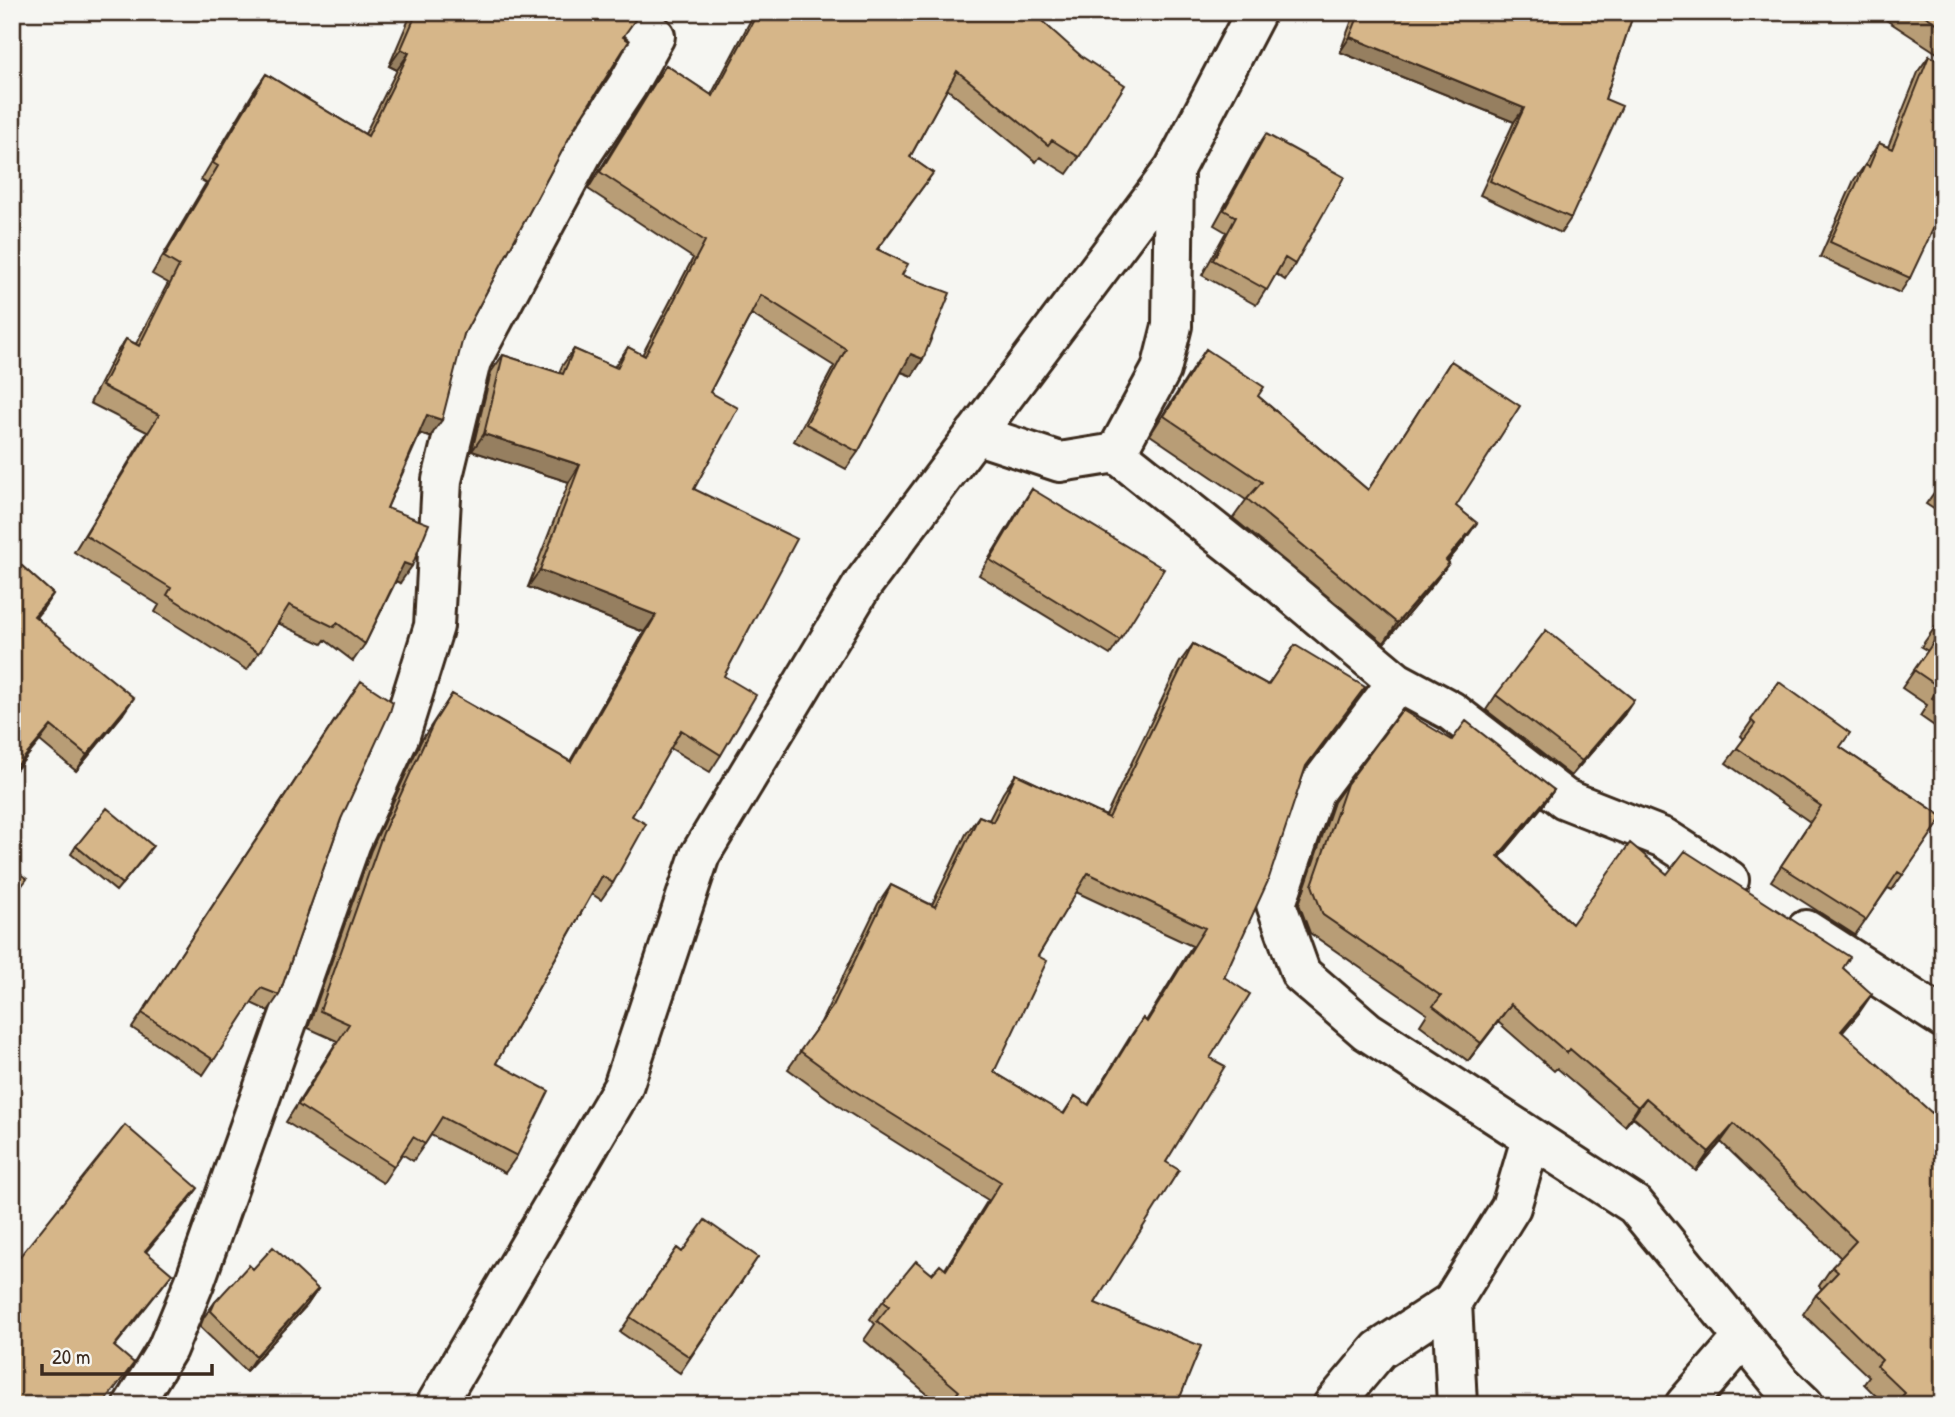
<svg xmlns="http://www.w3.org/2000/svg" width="1955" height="1417" font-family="'Patrick Hand',sans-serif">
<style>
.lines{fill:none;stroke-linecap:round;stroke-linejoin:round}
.minor-casing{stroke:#3b2a1e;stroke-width:44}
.minor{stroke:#f6f6f2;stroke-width:38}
.wall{fill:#b89d76;stroke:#3b2a1e;stroke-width:2;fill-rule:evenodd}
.shaded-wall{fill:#967f60;stroke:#3b2a1e;stroke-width:2}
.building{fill:#d6b689;stroke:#3b2a1e;stroke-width:2;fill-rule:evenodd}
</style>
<rect width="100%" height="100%" fill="#f6f6f2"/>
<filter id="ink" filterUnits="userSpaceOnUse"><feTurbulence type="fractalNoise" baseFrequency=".0143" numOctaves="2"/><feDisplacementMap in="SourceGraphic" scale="14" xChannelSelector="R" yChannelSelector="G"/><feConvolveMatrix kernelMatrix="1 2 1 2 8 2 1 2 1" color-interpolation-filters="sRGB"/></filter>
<g filter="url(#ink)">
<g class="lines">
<!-- minor casing -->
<g class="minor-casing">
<path id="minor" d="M 1174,169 L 1172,326 L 1161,370 L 1116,453 L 1278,582 L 1397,682 L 1314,792 L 1276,904 L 1301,974 L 1367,1031 L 1635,1205 L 1780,1382 L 1804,1405
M 975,434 L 1060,462 L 1116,453
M 1397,682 L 1451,711 L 1565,799 L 1664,838 L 1729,880
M 1806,930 L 1943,1018
M 133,1405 L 167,1349 L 195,1281 L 351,842 L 400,735 L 434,626 L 442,480 L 471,361 L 583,152 L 627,86 L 655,36 L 628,12
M 436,1405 L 623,1087 L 700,855 L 863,584 L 1174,169 L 1256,12
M 1333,1405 L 1379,1350 L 1452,1302
M 1457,1405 L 1452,1302 L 1511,1207 L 1531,1139
M 1685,1405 L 1743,1338"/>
</g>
<!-- minor -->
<use href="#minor" class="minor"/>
</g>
<!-- wall -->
<path class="wall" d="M 412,12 L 628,12 L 623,37 L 464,334 L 430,437 L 420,434 L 387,508 L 400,583 L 396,581 L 365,644 L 353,661 L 325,640 L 322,644 L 278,623 L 247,670 L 155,612 L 159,605 L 74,552 L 147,432 L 90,403 L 114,356 L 126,339 L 136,344 L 168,283 L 152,274 L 206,183 L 201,180 L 254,91 L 266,74 L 365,134 L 397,70 L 389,66 Z
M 755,12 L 1032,12 L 1079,157 L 1067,174 L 1040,157 L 1036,162 L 947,89 L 910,157 L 933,173 L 878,249 L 902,275 L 923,359 L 912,376 L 901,372 L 858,452 L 846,469 L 794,441 L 834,366 L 751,314 L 710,392 L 694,489 L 724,676 L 721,755 L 710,772 L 670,748 L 632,816 L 613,883 L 601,900 L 592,894 L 496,1063 L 517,1156 L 505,1173 L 431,1135 L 413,1161 L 402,1154 L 383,1183 L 286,1122 L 337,1041 L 308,1028 L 371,850 L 421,741 L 452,694 L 570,761 L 644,632 L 528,587 L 569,482 L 472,451 L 491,372 L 503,355 L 559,373 L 562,366 L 574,349 L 614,367 L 628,347 L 642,355 L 693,258 L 588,189 L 654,82 L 666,65 L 711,95 Z
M 1355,12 L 1634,12 L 1605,99 L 1571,218 L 1561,233 L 1480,195 L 1514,122 L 1340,52 Z
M 1874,12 L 1943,12 L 1943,57 Z
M 1929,56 L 1910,278 L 1900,293 L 1820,257 L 1854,180 L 1865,165 L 1865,166 L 1869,158 L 1879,143 L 1888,147 L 1919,70 Z
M 1266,134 L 1295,264 L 1285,280 L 1276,274 L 1256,305 L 1202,275 L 1226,232 L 1214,225 L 1256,149 Z
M 1206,349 L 1258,396 L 1368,490 L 1451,361 L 1456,506 L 1463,543 L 1448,561 L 1449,563 L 1435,582 L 1384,643 L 1233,518 L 1246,500 L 1150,435 L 1193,368 Z
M 1943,480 L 1943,515 L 1926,504 Z
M 1032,489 L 1120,640 L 1110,655 L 979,575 L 1022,504 Z
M 12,557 L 53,594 L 36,617 L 123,714 L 76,771 L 40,741 Z
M 1943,616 L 1943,732 L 1920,716 L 1927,705 L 1902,688 L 1928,651 L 1921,647 Z
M 1193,644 L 1268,685 L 1295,645 L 1352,706 L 1306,768 L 1224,977 L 1210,1058 L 1166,1162 L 1095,1303 L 1177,1405 L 940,1405 L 864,1340 L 875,1324 L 870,1319 L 883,1301 L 932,1274 L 945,1269 L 988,1200 L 843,1109 L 788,1069 L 821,1022 L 878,904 L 891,885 L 932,905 L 966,834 L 979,816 L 989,820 L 1003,793 L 1016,774 L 1106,816 L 1180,662 ZM 1076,892 L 1192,946 L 1146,1021 L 1143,1018 L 1130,1037 L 1088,1105 L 1075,1096 L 1063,1114 L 994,1072 L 1038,956 Z
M 1779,682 L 1840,747 L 1943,817 L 1892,890 L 1888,888 L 1855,935 L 1771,881 L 1810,822 L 1726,763 L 1744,739 L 1741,736 Z
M 1496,695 L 1624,715 L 1571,776 L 1486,710 Z
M 350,697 L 341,819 L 279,995 L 268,1011 L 251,1003 L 203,1075 L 132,1028 Z
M 1452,740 L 1554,790 L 1541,808 L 1500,857 L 1572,924 L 1667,874 L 1843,968 L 1859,1013 L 1842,1032 L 1943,1405 L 1885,1405 L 1864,1384 L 1869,1377 L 1803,1314 L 1816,1295 L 1822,1289 L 1819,1286 L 1832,1267 L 1841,1258 L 1721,1142 L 1696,1171 L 1633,1117 L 1625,1126 L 1557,1068 L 1554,1071 L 1498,1022 L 1468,1061 L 1420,1025 L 1427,1014 L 1310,933 L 1299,904 L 1334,802 L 1347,784 Z
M 76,846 L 148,853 L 116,891 L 71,854 Z
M 677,1248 L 682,1252 L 758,1257 L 680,1373 L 620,1332 Z
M 253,1269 L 318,1289 L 307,1305 L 246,1371 L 200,1327 L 204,1317 L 215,1302 Z"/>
<!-- shaded-wall -->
<path class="shaded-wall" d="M 1350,37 L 1524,108 L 1514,122 L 1340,52 Z
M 401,49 L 409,53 L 397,70 L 389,66 Z
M 911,354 L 923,359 L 912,376 L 899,371 Z
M 427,415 L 442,420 L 430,437 L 416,432 Z
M 484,434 L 580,465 L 569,482 L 472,451 Z
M 1477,523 L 1463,543 L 1433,579 L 1446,560 Z
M 404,563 L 412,566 L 400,583 L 393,580 Z
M 1449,563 L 1435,582 L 1384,643 L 1397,623 Z
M 540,570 L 656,615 L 644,632 L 528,587 Z
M 53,594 L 43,609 L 24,631 L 34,616 Z
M 134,698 L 123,714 L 76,771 L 87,755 Z
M 1634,700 L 1624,715 L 1571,776 L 1582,761 Z
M 51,726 L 40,741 L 12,775 L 12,772 Z
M 1554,790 L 1541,808 L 1485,875 L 1498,856 Z
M 1872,994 L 1859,1013 L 1828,1050 L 1841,1031 Z
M 1511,1004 L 1498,1022 L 1468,1061 L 1481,1043 Z
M 1646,1098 L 1633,1117 L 1625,1126 L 1638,1107 Z
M 1734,1124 L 1721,1142 L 1696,1171 L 1709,1152 Z
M 198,1188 L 188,1202 L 135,1265 L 145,1251 Z
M 172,1274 L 162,1287 L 104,1360 L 114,1346 Z
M 318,1289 L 307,1305 L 246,1371 L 256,1356 Z"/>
<!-- building -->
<path class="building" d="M 417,12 L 628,12 L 635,20 L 623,37 L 629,41 L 576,125 L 464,334 L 442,420 L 427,415 L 387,508 L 429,524 L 412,566 L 404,563 L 365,644 L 337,623 L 334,627 L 289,605 L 259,653 L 167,595 L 171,588 L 85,535 L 159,415 L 102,386 L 126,339 L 139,346 L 179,266 L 164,257 L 218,166 L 213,163 L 266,74 L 368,136 L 409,53 L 401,49 Z
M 758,12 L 1032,12 L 1081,56 L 1125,85 L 1079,157 L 1052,140 L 1048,145 L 957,71 L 910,157 L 933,173 L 877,249 L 908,264 L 902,275 L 950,293 L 923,359 L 911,354 L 858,452 L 806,424 L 846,349 L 761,295 L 710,392 L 738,408 L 694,489 L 797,539 L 724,676 L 756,695 L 721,755 L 681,730 L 632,816 L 646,824 L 613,883 L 602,876 L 496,1063 L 549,1091 L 517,1156 L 442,1117 L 425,1144 L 413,1137 L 394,1166 L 298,1105 L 349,1024 L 320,1011 L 383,833 L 433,724 L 452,694 L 571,762 L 656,615 L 540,570 L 580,465 L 484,434 L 503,355 L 563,374 L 574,349 L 617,368 L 628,347 L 645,356 L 705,241 L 600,172 L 666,65 L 713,96 Z
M 1360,12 L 1634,12 L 1605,99 L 1622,106 L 1571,218 L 1490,181 L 1524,108 L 1350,37 Z
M 1919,12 L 1943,12 L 1943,27 Z
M 1929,56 L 1943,61 L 1943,208 L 1910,278 L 1830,242 L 1865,165 L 1869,167 L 1879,143 L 1892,149 Z
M 1266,134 L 1344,177 L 1295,264 L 1285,258 L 1267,290 L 1213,260 L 1236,217 L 1224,210 Z
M 1206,349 L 1264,387 L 1258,396 L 1368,490 L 1451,361 L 1520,406 L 1456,506 L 1477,523 L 1446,560 L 1449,563 L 1397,623 L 1247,499 L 1262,482 L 1164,416 Z
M 1943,480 L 1943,489 L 1938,486 Z
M 1032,489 L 1164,569 L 1120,640 L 990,560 Z
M 12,557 L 53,594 L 34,616 L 134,698 L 87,755 L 51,726 L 12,772 Z
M 1943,616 L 1943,705 L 1932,698 L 1939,687 L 1914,670 L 1940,633 L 1934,629 Z
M 1546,630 L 1634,700 L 1582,761 L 1496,695 Z
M 1193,644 L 1268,685 L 1295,645 L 1365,687 L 1306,766 L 1268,881 L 1224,977 L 1250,994 L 1210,1058 L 1225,1066 L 1166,1162 L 1179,1170 L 1095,1303 L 1201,1346 L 1177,1405 L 947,1405 L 959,1391 L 877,1321 L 889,1306 L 883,1301 L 916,1261 L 932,1274 L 940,1265 L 946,1270 L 1001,1182 L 855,1091 L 800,1051 L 833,1006 L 891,885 L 935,907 L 979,816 L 993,822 L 1016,774 L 1109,818 ZM 1088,873 L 1205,928 L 1147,1022 L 1143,1018 L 1089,1105 L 1075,1096 L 1064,1114 L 994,1072 L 1047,961 L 1038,956 Z
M 361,681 L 393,702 L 390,712 L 341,819 L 279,995 L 261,988 L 214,1060 L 142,1013 Z
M 1779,682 L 1850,733 L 1840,747 L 1943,817 L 1903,875 L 1898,872 L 1866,920 L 1781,866 L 1821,806 L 1737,748 L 1755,724 L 1751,720 Z
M 1402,710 L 1452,740 L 1466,721 L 1554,790 L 1498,856 L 1572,924 L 1630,843 L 1667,874 L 1685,851 L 1850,957 L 1843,968 L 1872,994 L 1841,1031 L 1932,1113 L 1940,1103 L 1943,1106 L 1943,1405 L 1894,1405 L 1905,1393 L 1877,1366 L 1882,1360 L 1816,1295 L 1838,1272 L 1832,1267 L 1856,1241 L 1734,1124 L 1709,1152 L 1646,1098 L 1638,1107 L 1570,1049 L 1567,1053 L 1511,1004 L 1481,1043 L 1433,1006 L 1441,996 L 1323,915 L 1312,885 L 1347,784 Z
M 107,808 L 153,846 L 122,884 L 76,846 Z
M 12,868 L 27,879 L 12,898 Z
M 125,1125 L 198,1188 L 145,1251 L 172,1274 L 114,1346 L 134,1363 L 102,1405 L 12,1405 L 12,1266 Z
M 705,1220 L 758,1257 L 690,1357 L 630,1317 L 677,1248 L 682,1252 Z
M 273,1247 L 318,1289 L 256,1356 L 211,1311 L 215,1302 L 249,1265 L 253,1269 Z"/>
</g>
<!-- margin -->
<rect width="1955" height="1417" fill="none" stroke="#f6f6f2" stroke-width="42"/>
<rect x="21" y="21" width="1913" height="1375" fill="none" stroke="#3b2a1e" stroke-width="2.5" filter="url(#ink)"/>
<!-- scale -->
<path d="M42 1364v10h170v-10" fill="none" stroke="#3b2a1e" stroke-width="3.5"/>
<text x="52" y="1364" font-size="21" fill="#3b2a1e" stroke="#f6f6f2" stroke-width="5" paint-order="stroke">20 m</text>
</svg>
